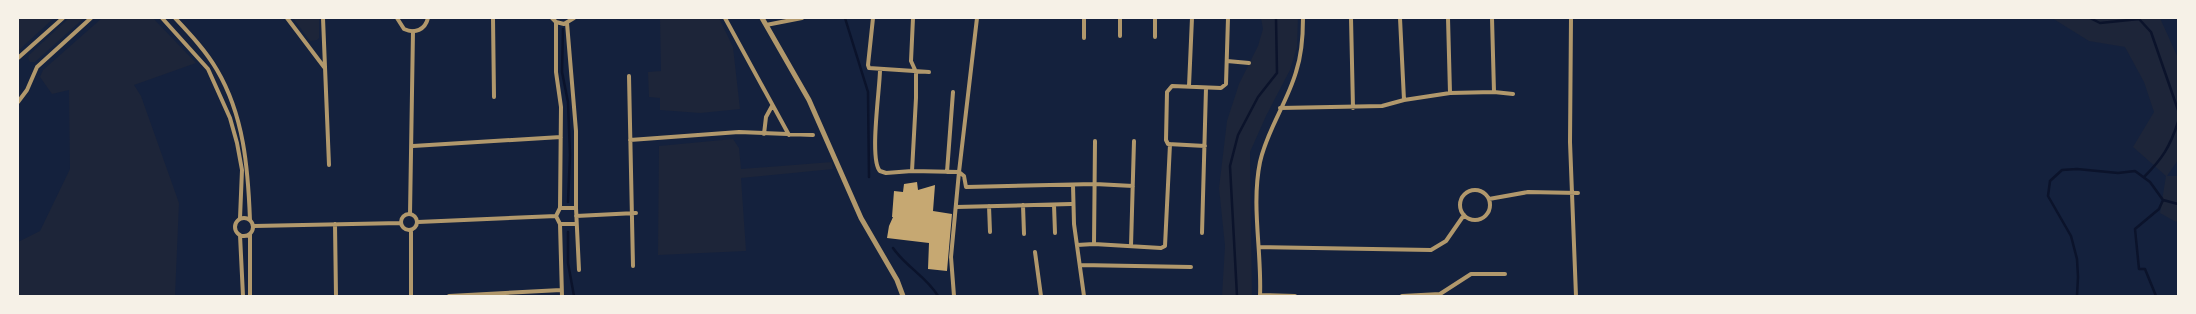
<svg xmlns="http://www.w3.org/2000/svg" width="2196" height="314" font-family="'Source Sans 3',sans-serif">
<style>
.green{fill:#1d2539}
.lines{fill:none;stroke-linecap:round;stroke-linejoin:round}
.stream{stroke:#0b132b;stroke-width:2.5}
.building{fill:#c6a872}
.minor{stroke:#b1986c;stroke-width:4}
.tertiary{stroke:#b1986c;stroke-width:5}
</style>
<rect width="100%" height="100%" fill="#14213d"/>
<!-- green -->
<path class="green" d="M 18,18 L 54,18 L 18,51 Z
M 69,18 L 84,18 L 35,62 L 30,62 L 28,58 L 29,55 Z
M 102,18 L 153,18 L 196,63 L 134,85 L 141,96 L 179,203 L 175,296 L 18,296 L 18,242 L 40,231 L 70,169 L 69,90 L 52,94 L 40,77 L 43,70 Z
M 293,18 L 319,18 L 319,38 L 317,40 L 310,41 Z
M 660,18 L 719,18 L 733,47 L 740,109 L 700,113 L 660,110 L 660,98 L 649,97 L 648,72 L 661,71 Z
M 1261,18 L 1298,18 L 1297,47 L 1290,70 L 1266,116 L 1250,152 L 1252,296 L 1222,296 L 1225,246 L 1219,188 L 1227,121 L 1239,84 L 1258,46 L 1263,29 Z
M 2052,18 L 2160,18 L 2178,58 L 2178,160 L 2167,176 L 2178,176 L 2178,220 L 2176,222 L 2160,213 L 2166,176 L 2133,147 L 2154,112 L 2144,82 L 2125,47 L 2089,41 Z
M 733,139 L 739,148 L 741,169 L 832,162 L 833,169 L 741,178 L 746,251 L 658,255 L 659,146 Z"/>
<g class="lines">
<!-- stream -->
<path class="stream" d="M 845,18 L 868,92 L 869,177
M 2090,18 L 2100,23 L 2139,19 L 2151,32 L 2178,110
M 563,29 L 562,72 L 568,102 L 570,155 L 568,202
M 2144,177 C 2162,159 2170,147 2178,122
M 568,232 L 568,263 L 574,296
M 893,248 C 906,267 927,277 938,296
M 1237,296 L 1230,166 L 1238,135 L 1258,97 L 1277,73 L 1276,18
M 2077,296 L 2078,277 L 2077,259 L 2071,236 L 2048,196 L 2050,181 L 2062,170 L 2077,169 L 2118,173 L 2135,171 L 2150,182 L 2163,200 L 2178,204
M 2156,296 L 2145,269 L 2139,269 L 2135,229 L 2159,209 L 2163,200"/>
</g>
<!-- building -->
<path class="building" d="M 917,182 L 918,190 L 935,185 L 933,211 L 952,214 L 947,271 L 928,269 L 929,243 L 887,238 L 889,226 L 893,217 L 892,217 L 894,191 L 903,192 L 904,184 Z"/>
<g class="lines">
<!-- minor -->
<path class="minor" d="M 162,18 L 208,69 L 230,118 L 237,143 L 242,170 L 240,218
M 175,18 C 190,34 206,51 217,70 C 244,116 248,168 250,220
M 287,18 L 324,67
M 323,18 L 329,165
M 397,18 L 404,29 C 415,34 425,30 428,18
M 493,18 L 494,97
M 552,18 L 556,22 L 564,24 L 574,18
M 725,18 L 789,135
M 873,18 L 868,65 L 869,68 L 929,72
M 1351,18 L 1353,108
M 1400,18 L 1404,100
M 1448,18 L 1450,93
M 1492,18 L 1494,92
M 1571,18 L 1570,142 L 1576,296
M 556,22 L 556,72 L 561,107 L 560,208
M 567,23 L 576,131 L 576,208
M 766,25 L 802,18
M 1120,36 L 1120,18
M 1155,37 L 1155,18
M 1084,38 L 1084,18
M 18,58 L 63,18
M 1227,61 L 1249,63
M 880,70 C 880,88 869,160 880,171 L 886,173 L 912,171 L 959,172 L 964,176 L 966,187 L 1095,184 L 1133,186
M 629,76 L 633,266
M 1189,86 L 1192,18
M 18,102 L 27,90 L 37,67 L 91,18
M 1280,108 L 1382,106 L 1404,100 L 1450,93 L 1494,92 L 1513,94
M 764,134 L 766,117 L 772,106
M 630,140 L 739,132 L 813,135
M 413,146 L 561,137
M 1205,146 L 1168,144 L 1166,140 L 1167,92 L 1172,86 L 1221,88 L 1226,84 L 1228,18
M 912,171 L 916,98 L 916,72 L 911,61 L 913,18
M 947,172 L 953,92
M 1073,185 L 1074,224 L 1084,296
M1460 205a15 15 0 1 1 30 0a15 15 0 1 1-30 0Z
M 1489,199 L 1528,192 L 1578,193
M 1023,205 L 1024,234
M 1054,205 L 1055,233
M 989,206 L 990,232
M 956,207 L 1071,204
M401 222a8 8 0 1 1 16 0a8 8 0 1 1-16 0Z
M 410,214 L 413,31
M 576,216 L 636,213
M235 227a9 9 0 1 1 18 0a9 9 0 1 1-18 0Z
M 418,222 L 556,216
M 335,224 L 336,296
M 560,224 L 562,296
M 576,224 L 560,224 L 556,216 L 560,208 L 576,208 L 579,270
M 253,226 L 401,223
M 411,231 L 411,296
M 1202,233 L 1206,88
M 250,234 L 250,296
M 240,235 L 243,296
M 1094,244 L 1095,141
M 1077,245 L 1094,244 L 1161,248 L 1165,246 L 1170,144
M 1131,246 L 1134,141
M 1260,247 L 1431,250 L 1446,241 L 1464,215
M 1035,252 L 1041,296
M 1080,265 L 1191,267
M 1260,295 L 1295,296
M 449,296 L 561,290
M 954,296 L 951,257 L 959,172 L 977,18
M 1260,296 C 1262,252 1251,206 1260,162 C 1267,130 1287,103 1296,72 C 1302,54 1303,37 1303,18
M 1402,296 L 1440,294 L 1471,274 L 1505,274"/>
<!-- tertiary -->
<path class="tertiary" d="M 762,18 L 809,100 L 861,218 L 897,280 L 903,296"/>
</g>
<!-- border -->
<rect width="2196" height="314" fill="none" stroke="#f6f1e7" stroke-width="38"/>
</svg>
